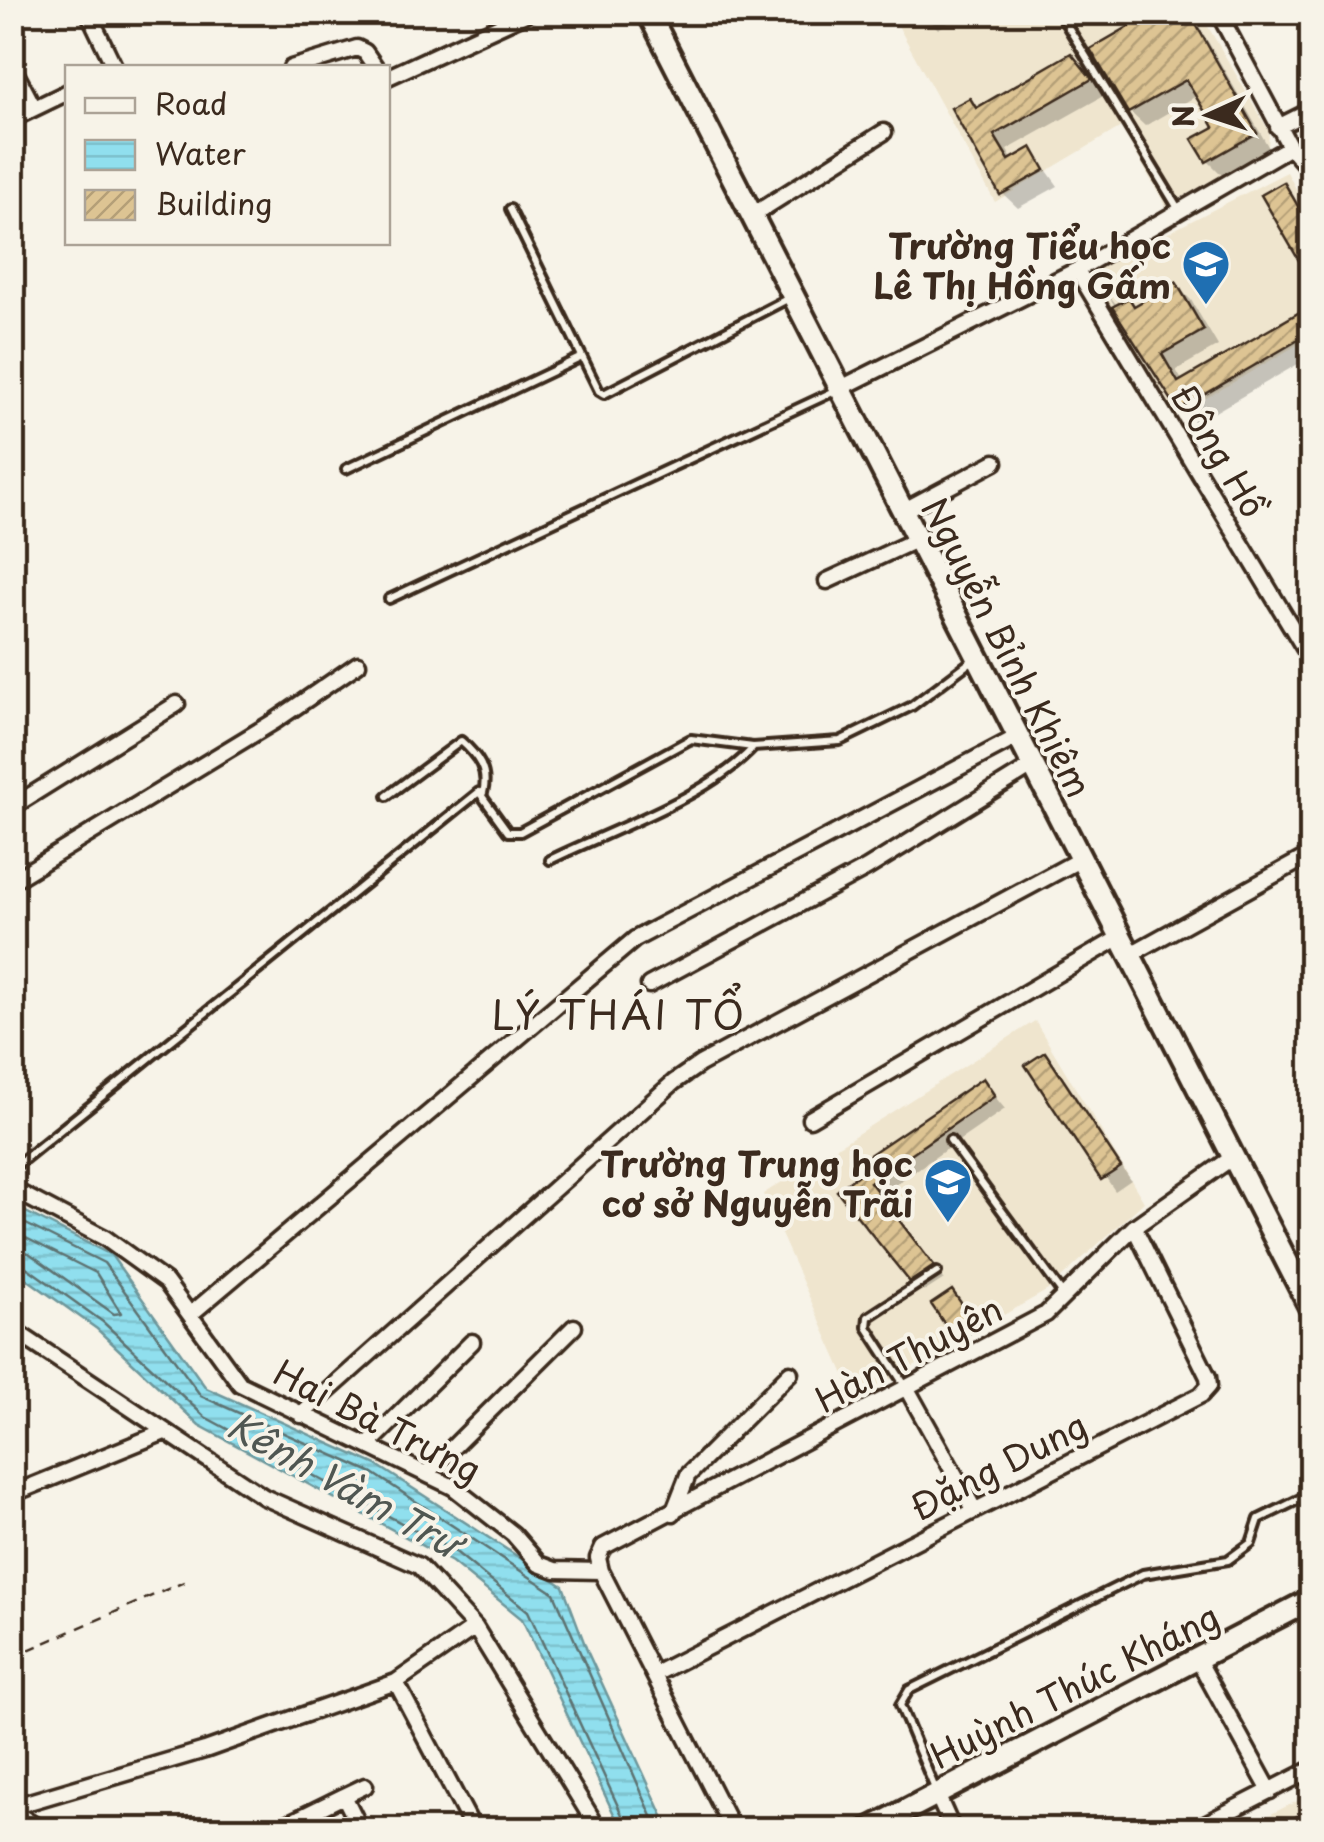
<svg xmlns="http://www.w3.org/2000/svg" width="1324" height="1842" font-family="'Playpen Sans',sans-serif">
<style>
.built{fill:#efe5ce}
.water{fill:url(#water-rules);stroke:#6e979b;stroke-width:2.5}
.shadow{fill:#0003}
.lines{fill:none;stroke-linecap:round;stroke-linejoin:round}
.shore{stroke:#5d7271;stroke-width:2.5}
.building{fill:url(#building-hatch);stroke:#3b2a1e;stroke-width:2.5}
.lane-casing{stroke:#3b2a1e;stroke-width:14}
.street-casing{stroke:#3b2a1e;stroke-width:21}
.secondary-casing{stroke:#3b2a1e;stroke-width:28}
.path{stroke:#3b2a1e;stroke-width:2.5;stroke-dasharray:10 8;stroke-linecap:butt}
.lane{stroke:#f7f3e8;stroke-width:6}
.street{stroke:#f7f3e8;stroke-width:14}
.secondary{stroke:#f7f3e8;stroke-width:20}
.labels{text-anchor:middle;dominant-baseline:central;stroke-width:8;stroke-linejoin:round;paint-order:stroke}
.poi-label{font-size:35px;font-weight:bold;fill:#3b2a1e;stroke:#f7f3e8;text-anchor:end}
.street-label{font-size:35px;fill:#3b2a1e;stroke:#f7f3e8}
.water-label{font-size:38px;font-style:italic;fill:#505752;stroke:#f7f3e8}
.quarter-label{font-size:40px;letter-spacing:2.5px;fill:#3b2a1e;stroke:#f7f3e8}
</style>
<defs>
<pattern id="water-rules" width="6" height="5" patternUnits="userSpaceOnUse" patternTransform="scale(2.5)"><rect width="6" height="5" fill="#90dfee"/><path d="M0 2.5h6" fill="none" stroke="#7dc0cc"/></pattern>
<pattern id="building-hatch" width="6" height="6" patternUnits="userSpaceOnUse" patternTransform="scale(2.5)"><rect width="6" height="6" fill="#ddc493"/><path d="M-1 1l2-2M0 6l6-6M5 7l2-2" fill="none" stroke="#b49f77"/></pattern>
</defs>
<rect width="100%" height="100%" fill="#f7f3e8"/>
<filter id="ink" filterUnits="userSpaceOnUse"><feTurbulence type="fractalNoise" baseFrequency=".01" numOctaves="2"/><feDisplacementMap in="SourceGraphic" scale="20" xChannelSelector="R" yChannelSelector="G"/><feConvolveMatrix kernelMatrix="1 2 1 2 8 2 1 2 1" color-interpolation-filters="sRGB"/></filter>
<g filter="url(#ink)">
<!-- built -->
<path class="built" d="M 891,13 L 1200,13 L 1269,131 L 1268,149 L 1166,206 L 1121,127 L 995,202 Z
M 1287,172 L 1311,217 L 1311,337 L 1167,421 L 1082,277 Z
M 1035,1021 L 1144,1202 L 1048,1290 L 855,1399 L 763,1194 Z
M 1311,1794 L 1311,1829 L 1241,1829 Z"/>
<!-- water -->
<path class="water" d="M 12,1205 L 111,1255 L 206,1388 L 377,1465 L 563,1586 L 588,1653 L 669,1829 L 621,1829 L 522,1619 L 452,1562 L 199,1425 L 97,1329 L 13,1269 Z"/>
<!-- shadow -->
<path class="shadow" d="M 922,12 L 966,12 L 938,29 Z
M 1159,12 L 1191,12 L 1269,148 L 1222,175 L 1208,161 L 1217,128 L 1198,95 L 1145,126 L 1130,112 L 1093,50 Z
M 1071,56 L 1093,75 L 1105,95 L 1007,150 L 1013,161 L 1032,150 L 1058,186 L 1018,208 L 1002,193 L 970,101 L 978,109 Z
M 1283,185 L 1312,221 L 1312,278 Z
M 1099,281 L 1118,307 L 1129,301 L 1136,308 L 1176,285 L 1191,300 L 1218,346 L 1176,370 L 1183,382 L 1312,328 L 1312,356 L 1196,423 L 1180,408 Z
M 1044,1055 L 1131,1180 L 1115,1191 L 1029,1066 Z
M 982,1081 L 1005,1109 L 880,1195 L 944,1279 L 924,1292 L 843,1190 Z
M 959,1300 L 979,1329 L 961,1341 L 954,1334 Z"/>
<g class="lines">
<!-- shore -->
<path class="shore" d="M 12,1217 L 104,1263 L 201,1396 L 373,1473 L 554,1593 L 658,1830
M 12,1231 L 96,1273 L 121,1313 L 114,1314 L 29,1253 L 12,1249
M 12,1262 L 22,1264 L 103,1322 L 205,1417 L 457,1553 L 528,1611 L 629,1830"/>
</g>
<!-- building -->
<path class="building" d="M 1154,12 L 1189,12 L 1257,133 L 1206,162 L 1192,139 L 1214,127 L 1186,80 L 1128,113 L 1090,49 Z
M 1071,53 L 1092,79 L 994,135 L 1009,160 L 1032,147 L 1045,170 L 1000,195 L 951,108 L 970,98 L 976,108 Z
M 1284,182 L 1312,230 L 1312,283 L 1261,195 Z
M 1176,282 L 1204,330 L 1162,354 L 1178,382 L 1312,305 L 1312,332 L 1178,410 L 1112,307 L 1129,298 L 1134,306 Z
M 1045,1052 L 1121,1167 L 1101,1180 L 1025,1065 Z
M 983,1078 L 995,1096 L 870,1182 L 934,1266 L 910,1282 L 837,1191 L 867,1168 L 862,1160 Z
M 952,1290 L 973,1320 L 952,1335 L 931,1304 Z"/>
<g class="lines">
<!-- lane casing -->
<g class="lane-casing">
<path id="lane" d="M 1059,12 L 1179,210
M 510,209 L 599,391 L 604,394 L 791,297
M 346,469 L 582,357
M 389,599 L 837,390
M 387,796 L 461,741 C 478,756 489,771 483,793
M 550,860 C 613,829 705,799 753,748
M 950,1140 L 1065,1297
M 12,1169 L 479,792 L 508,832 L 520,832 L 691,739 L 753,747 L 840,741 L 912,706 L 973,660
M 906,1387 L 867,1327 L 868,1317 L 937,1272
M 936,1791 L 900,1705 L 909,1690 L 1143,1574 L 1228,1560 L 1251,1543 L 1259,1519 L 1312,1493
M 1283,1830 L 1312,1815"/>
</g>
<!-- street casing -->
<g class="street-casing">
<path id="street" d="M 88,12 L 115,68
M 1218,12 L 1290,147 L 1312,172
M 12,66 L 34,108
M 291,68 L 357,48 L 365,52 L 376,68
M 388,77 L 530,12
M 12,119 L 68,92
M 1278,127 L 1312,110
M 751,216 L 884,132
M 1077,270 L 1312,661
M 839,389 L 1077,270 L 1290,147
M 901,512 L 995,462
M 827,581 L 916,540
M 12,807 L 177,704
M 12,881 L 275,721 L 358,664
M 1131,954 L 1312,854
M 649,985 L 867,868 L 1032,766
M 810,1119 L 1122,936
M 12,1189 L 105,1238 L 166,1282 L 240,1384 L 453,1487 L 513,1534 L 539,1564 L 555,1570 L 601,1571
M 191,1314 L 635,939 L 1017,737
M 12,1329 L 264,1497 L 419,1566 L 475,1627 L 599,1830
M 906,1387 L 975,1511
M 301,1415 L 674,1082 L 700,1064 L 1081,859
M 369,1444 L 472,1342
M 428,1472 L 574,1327
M 12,1494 L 162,1433
M 673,1513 L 688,1475 L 790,1373
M 1197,1658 L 1270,1791
M 655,1674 L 1201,1395 L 1209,1386 L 1208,1377 L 1134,1227
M 396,1682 L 474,1830
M 936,1792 L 953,1830
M 12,1807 L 205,1750 L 396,1682 L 475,1627
M 12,1811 L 42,1830
M 275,1830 L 344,1796
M 361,1830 L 344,1796 L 365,1786
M 733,1830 L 601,1571 L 598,1558 L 603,1547 L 1046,1314 L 1134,1227 L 1233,1157
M 1193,1830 L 1312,1769"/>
</g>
<!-- secondary casing -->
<g class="secondary-casing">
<path id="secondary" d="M 648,12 L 1312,1311
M 868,1830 L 1312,1599"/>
</g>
<!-- path -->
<path class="path" d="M 12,1657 L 184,1582"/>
<!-- lane -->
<use href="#lane" class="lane"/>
<!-- street -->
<use href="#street" class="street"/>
<!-- secondary -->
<use href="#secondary" class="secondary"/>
</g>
</g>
<!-- icons -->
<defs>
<g id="school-pin" transform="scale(2.5)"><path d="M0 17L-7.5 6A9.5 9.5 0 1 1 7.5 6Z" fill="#1f6fb2" stroke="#f7f3e8"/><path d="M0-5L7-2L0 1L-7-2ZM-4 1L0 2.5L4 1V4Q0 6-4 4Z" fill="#fff"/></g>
</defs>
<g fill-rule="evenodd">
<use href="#school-pin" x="1206" y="264"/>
<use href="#school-pin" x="948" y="1182"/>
</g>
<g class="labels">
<!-- poi labels -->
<g class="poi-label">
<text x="1171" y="244">Trường Tiểu học<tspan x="1171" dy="40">Lê Thị Hồng Gấm</tspan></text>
<text x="913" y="1162">Trường Trung học<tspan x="913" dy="40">cơ sở Nguyễn Trãi</tspan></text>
</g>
<!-- street labels -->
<g class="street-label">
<text transform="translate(1220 450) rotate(59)">Đông Hồ</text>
<text transform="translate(1008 647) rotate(63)">Nguyễn Bỉnh Khiêm</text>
<text transform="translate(908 1353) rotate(-28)">Hàn Thuyên</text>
<text transform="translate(378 1420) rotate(27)">Hai Bà Trưng</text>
<text transform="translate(998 1465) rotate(-27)">Đặng Dung</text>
<text transform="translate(1074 1685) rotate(-27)">Huỳnh Thúc Kháng</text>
</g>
<!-- water labels -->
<g class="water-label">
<text transform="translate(344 1483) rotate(29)">Kênh Vàm Trư</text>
</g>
<!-- quarter labels -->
<g class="quarter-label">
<text x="619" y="1013">LÝ THÁI TỔ</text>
</g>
</g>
<!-- margin -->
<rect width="1324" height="1842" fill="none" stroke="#f7f3e8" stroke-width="50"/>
<rect x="25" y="25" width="1274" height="1792" fill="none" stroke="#3b2a1e" stroke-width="4" filter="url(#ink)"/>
<!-- legend -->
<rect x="65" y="65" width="325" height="180" fill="#f7f3e8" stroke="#aca397" stroke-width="2.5"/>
<rect x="85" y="98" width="50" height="15" fill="#f7f3e8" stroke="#aca397" stroke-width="2.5"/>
<text x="155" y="115" font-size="30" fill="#3b2a1e">Road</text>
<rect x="85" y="140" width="50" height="30" fill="url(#water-rules)" stroke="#aca397" stroke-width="2.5"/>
<text x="155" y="165" font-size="30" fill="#3b2a1e">Water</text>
<rect x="85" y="190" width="50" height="30" fill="url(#building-hatch)" stroke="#aca397" stroke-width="2.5"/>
<text x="155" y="215" font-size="30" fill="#3b2a1e">Building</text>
<!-- north arrow -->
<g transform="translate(1209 115) rotate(267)" stroke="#f7f3e8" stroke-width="8" paint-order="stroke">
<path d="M0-8L18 38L0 25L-18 38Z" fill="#3b2a1e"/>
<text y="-15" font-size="28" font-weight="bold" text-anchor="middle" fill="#3b2a1e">N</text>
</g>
</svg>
